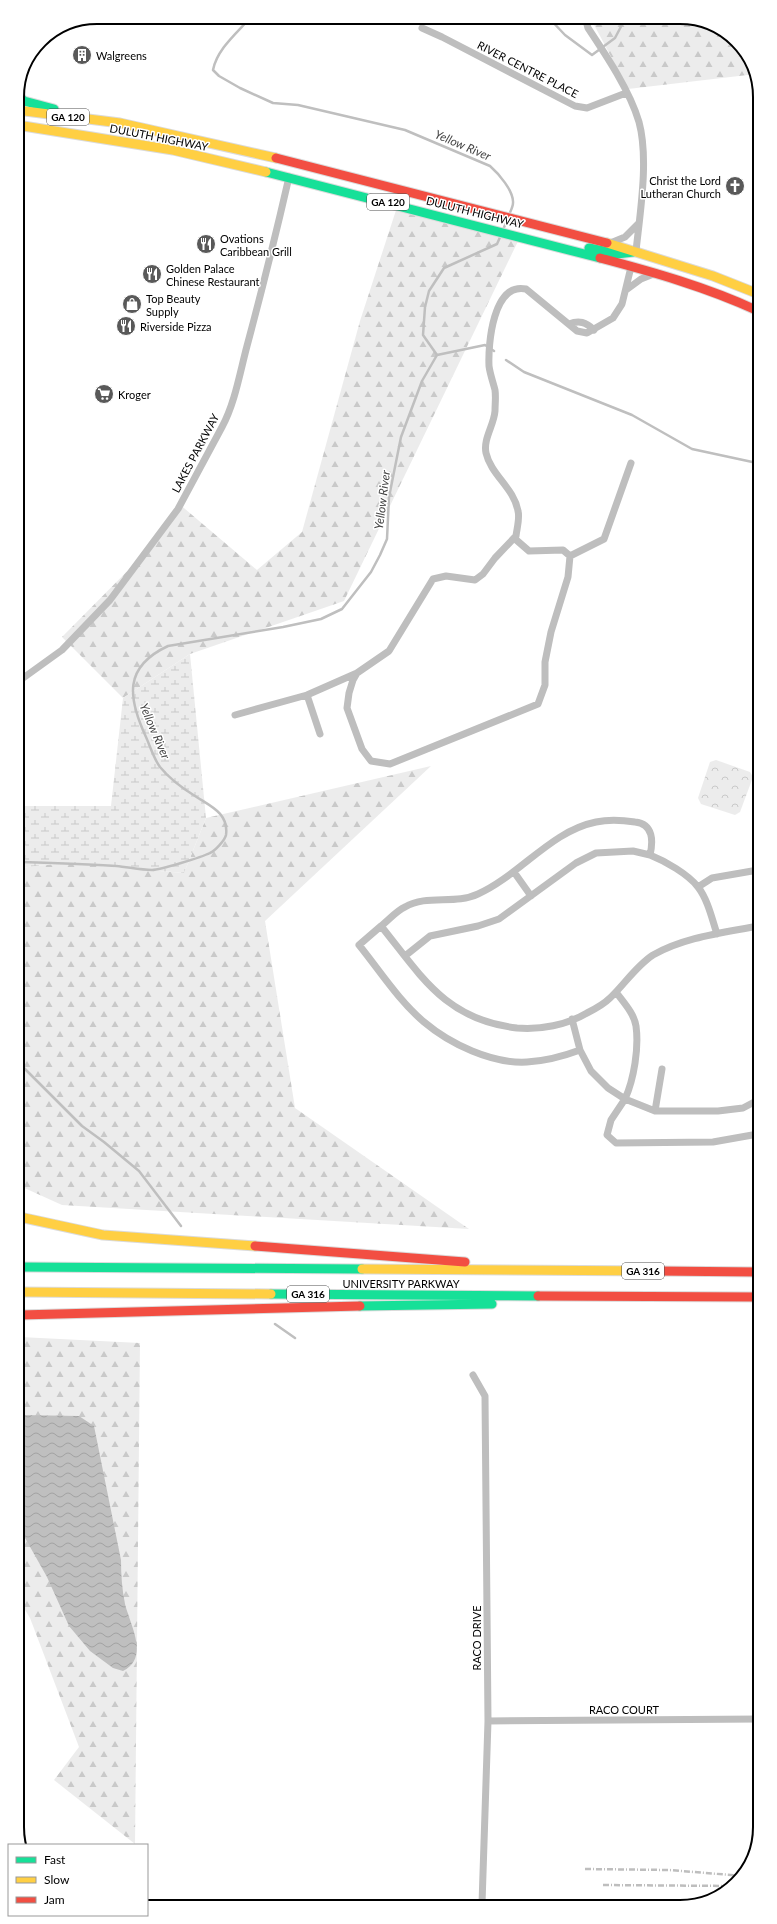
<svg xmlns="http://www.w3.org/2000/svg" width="777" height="1924" font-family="Lato,sans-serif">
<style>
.forest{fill:url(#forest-firs)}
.wetland{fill:url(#wetland-marsh)}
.park{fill:url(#park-crowns)}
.water{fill:url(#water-waves)}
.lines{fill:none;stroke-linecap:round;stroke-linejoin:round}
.stream{stroke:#bfbfbf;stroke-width:2.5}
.fast-casing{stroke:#dbdbdb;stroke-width:11}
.slow-casing{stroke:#dbdbdb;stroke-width:11}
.jam-casing{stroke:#dbdbdb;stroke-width:11}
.street{stroke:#bebebe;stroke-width:7}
.fast{stroke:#16e098;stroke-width:9}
.slow{stroke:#ffcf43;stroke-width:9}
.jam{stroke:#f24e42;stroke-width:9}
.rail{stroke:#bebebe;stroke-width:2.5;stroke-dasharray:6 2 1 2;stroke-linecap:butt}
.labels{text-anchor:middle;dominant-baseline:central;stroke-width:3;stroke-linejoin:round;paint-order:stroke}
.shield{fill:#fff;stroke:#4c4c4c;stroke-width:1}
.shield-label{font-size:10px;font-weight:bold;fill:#000}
.poi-label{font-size:11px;fill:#000;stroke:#fff;text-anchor:start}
.street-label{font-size:11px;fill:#000;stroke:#fff}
.water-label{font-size:12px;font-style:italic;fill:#444;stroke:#fff}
.rim{fill:none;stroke:#000;stroke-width:2}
</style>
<defs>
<pattern id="forest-firs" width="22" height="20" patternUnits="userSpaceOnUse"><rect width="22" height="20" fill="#ececec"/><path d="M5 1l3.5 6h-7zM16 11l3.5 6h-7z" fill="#c9c9c9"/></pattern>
<pattern id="wetland-marsh" width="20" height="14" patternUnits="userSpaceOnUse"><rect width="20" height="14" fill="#ececec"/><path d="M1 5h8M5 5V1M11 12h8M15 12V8" fill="none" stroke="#c9c9c9"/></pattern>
<pattern id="park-crowns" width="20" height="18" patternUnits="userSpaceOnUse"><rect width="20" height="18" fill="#ececec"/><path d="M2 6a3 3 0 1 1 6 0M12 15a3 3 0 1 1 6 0" fill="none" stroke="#c9c9c9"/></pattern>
<pattern id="water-waves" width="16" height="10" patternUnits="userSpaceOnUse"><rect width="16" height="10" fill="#bfbfbf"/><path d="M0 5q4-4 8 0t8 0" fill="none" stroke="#a2a2a2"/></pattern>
</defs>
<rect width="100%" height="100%" fill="#fff"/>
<!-- forest -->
<path class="forest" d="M 590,17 L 686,17 L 729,34 L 756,71 L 756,74 L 628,89 Z
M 399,201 L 521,235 L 344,601 L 190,654 L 123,698 L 62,637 L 158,540 L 178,503 L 257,570 L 302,532 L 360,321 Z
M 431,766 L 265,921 L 295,1108 L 469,1229 L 62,1205 L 20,1186 L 19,868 L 63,863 L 184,873 L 206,818 Z
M 20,1337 L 140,1343 L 135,1844 L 54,1780 L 79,1747 L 30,1618 L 21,1603 Z"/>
<!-- wetland -->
<path class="wetland" d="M 190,654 L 206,818 L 184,873 L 63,863 L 19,868 L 19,806 L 111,806 L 123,698 Z"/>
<!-- park -->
<path class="park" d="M 716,760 L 750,772 L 753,777 L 740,812 L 735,815 L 701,804 L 698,798 L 710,762 Z"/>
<!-- water -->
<path class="water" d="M 20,1415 L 79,1416 L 94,1426 L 121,1560 C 121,1575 122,1589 125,1604 C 130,1625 150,1657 123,1671 L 113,1668 L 90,1651 L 69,1626 L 47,1577 L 20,1529 Z"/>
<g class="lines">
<!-- stream -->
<path class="stream" d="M 251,17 C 237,33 217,49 213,70 L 219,76 L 240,88 L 273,103 L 298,105 L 405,130 L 490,166 C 498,173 514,191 513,203 C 513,207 510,212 509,215
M 548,17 L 565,35 L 592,55 L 615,38 L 626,17
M 503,230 L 507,220
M 437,355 L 423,335 L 425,307 L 429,291 L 444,268 L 497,244 L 501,235
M 437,355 L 485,345 L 494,351
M 506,360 L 524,372 L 632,415 L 692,449 L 757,463
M 19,862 C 51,863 84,864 116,866 C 128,867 140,870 152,870 C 160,870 202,857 210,853 C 215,851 225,840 226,835 C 229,813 210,806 195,796 C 182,788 169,778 160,767 C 154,759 150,746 146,737 C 128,698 123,667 168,646 L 283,627 L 321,619 L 342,609 L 371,572 L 380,555 L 387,539 L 389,497 L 401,437 L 422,381 L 437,355
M 19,1063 L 82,1126 L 104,1142 L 139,1171 L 181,1226
M 275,1324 L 295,1338"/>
<!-- fast casing -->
<g class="fast-casing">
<path id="fast" d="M 17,95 L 24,101 L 54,109
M 266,172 L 600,258
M 589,248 L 617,254 L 633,252
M 20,1267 L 362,1269
M 271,1294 L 538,1296
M 360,1306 L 492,1304"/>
</g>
<!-- slow casing -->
<g class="slow-casing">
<path id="slow" d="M 17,110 L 120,123 L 276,158
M 17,125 L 173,150 L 266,172
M 607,243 L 713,276 L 756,293
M 20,1217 L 103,1235 L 255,1246
M 362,1269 L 656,1271
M 20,1292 L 271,1294"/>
</g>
<!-- jam casing -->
<g class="jam-casing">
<path id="jam" d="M 276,158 L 607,243
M 600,258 C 653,272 706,287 756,310
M 255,1246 L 465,1262
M 656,1271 L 759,1272
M 538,1296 L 759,1297
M 20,1315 L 360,1306"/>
</g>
<!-- street -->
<path class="street" d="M 585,17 L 588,28 C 606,55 630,91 639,122 C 649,159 640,213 636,251
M 422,28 L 442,37 L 575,106 L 587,108 L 626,93
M 608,244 L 625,237 L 639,223
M 626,290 L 641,279 L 656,273
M 569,324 C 579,320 586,322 594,330
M 514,538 L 529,551 L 563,550 L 570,556 L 568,577 L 551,632 L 545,662 L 545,685 L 538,704 L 390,764 L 371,761 L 362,749 L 347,708 L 349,693 L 353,680 L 357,673 L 389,651 L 433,579 L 446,576 L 475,580 L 483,574 L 495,558 Z
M 514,538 L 516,536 C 517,528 520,518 518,511 C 514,488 491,475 486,453 C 483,439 494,425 495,411 C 495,404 496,397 495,390 C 493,382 490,374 489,366 C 488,344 493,282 526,289 L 577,331 L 587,333 L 613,318 L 622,304 L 631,267
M 570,556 L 604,539 L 631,463
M 19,681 L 62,650 L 110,600 L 178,509 L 222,427 C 235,403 240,372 247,346 C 262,290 276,234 289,177
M 307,695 L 320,734
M 235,715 L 307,695 L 357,673
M 514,872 L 531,896
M 698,887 L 712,878 L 758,870
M 381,926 L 359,945 C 380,971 399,1001 424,1022 C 450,1044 492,1064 527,1062 C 545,1061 564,1056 580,1050 L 572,1019
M 717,934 C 712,919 708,900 698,887 C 688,874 665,861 650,855 C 653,842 654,824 635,822 C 622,820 610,819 596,822 C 551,831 520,875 478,894 C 455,905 427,894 405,907 C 396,911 389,920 381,926 C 422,977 446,1020 517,1028 C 540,1030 567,1025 587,1013 C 595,1009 604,1004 610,998 C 624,985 636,966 653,955 C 685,937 722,933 758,926
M 405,956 L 430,936 L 478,926 L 499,919 L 576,863 L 596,853 L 633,851 L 650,855
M 580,1050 L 591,1071 L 608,1088 L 625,1099 C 634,1079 639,1048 636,1026 C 634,1013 623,1002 616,992
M 758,1100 L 743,1108 L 718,1111 L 655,1111 L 625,1099 L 611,1120 L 607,1135 L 616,1143 L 713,1142 L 758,1134
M 655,1111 L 662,1069
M 473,1375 L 485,1396 L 488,1721 L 482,1904
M 488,1721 L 760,1719"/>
<!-- fast -->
<use href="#fast" class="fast"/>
<!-- slow -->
<use href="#slow" class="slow"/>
<!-- jam -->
<use href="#jam" class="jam"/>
<!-- rail -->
<path class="rail" d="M 585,1869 L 669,1870 L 743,1876
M 603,1885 L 729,1886"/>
</g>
<!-- icons -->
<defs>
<g id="building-disc" transform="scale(1)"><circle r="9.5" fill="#595959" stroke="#fff"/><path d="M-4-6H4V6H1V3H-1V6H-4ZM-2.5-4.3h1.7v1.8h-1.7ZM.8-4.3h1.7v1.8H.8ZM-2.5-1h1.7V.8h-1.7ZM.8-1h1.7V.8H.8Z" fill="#fff"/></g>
<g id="church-disc" transform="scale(1)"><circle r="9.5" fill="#595959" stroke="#fff"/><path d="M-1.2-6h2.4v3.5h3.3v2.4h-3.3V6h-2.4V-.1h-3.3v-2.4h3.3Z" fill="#fff"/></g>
<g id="restaurant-disc" transform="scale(1)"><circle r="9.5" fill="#595959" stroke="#fff"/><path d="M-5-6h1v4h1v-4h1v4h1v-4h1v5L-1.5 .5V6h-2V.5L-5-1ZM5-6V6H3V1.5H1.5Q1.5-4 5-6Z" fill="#fff"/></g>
<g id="shop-disc" transform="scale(1)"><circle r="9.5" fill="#595959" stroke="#fff"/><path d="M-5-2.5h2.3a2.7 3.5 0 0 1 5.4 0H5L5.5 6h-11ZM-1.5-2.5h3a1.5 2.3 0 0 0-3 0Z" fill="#fff"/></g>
<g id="supermarket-disc" transform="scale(1)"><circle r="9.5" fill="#595959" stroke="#fff"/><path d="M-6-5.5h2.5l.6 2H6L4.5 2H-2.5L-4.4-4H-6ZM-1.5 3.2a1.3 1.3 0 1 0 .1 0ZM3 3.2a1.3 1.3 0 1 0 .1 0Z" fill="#fff"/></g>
</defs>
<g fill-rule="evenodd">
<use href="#building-disc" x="82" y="55"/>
<use href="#church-disc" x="735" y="186"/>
<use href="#restaurant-disc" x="206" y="244"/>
<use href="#restaurant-disc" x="152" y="274"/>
<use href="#shop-disc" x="132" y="304"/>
<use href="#restaurant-disc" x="126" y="326"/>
<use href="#supermarket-disc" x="104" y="394"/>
</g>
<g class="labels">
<!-- shield labels -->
<g class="shield">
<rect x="47" y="109" width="42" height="16" rx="3"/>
<rect x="367" y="194" width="42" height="16" rx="3"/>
<rect x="622" y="1263" width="42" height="16" rx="3"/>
<rect x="287" y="1286" width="42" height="16" rx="3"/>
</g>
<g class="shield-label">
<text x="68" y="117">GA 120</text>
<text x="388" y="202">GA 120</text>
<text x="643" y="1271">GA 316</text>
<text x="308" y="1294">GA 316</text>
</g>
<!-- poi labels -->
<g class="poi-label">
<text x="96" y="55">Walgreens</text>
<text x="721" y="180" text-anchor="end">Christ the Lord<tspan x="721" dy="13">Lutheran Church</tspan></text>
<text x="220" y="238">Ovations<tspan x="220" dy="13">Caribbean Grill</tspan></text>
<text x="166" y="268">Golden Palace<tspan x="166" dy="13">Chinese Restaurant</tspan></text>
<text x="146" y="298">Top Beauty<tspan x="146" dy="13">Supply</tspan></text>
<text x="140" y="326">Riverside Pizza</text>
<text x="118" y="394">Kroger</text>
</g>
<!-- street labels -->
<g class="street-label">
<text transform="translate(528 69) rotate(27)">RIVER CENTRE PLACE</text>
<text transform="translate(159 137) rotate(11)">DULUTH HIGHWAY</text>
<text transform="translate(475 212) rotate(14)">DULUTH HIGHWAY</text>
<text transform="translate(195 453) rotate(-62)">LAKES PARKWAY</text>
<text x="401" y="1283">UNIVERSITY PARKWAY</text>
<text transform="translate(476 1638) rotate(-90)">RACO DRIVE</text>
<text x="624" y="1709">RACO COURT</text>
</g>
<!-- water labels -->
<g class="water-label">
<text transform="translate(463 145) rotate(23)">Yellow River</text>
<text transform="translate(382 500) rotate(-83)">Yellow River</text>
<text transform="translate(155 731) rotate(67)">Yellow River</text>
</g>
</g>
<!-- crop -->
<path d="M0 0H777V1924H0ZM97 24H680A73 73 0 0 1 753 97V1827A73 73 0 0 1 680 1900H97A73 73 0 0 1 24 1827V97A73 73 0 0 1 97 24Z" fill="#fff" fill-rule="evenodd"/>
<path class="rim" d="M97 24H680A73 73 0 0 1 753 97V1827A73 73 0 0 1 680 1900H97A73 73 0 0 1 24 1827V97A73 73 0 0 1 97 24Z"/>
<!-- legend -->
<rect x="8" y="1844" width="140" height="72" fill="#ffffff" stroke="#999999"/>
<rect x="16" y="1857" width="20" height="6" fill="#16e098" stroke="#999999"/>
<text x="44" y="1864" font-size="12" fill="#000000">Fast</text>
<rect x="16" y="1877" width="20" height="6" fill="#ffcf43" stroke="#999999"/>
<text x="44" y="1884" font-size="12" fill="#000000">Slow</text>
<rect x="16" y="1897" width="20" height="6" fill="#f24e42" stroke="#999999"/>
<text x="44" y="1904" font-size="12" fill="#000000">Jam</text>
</svg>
